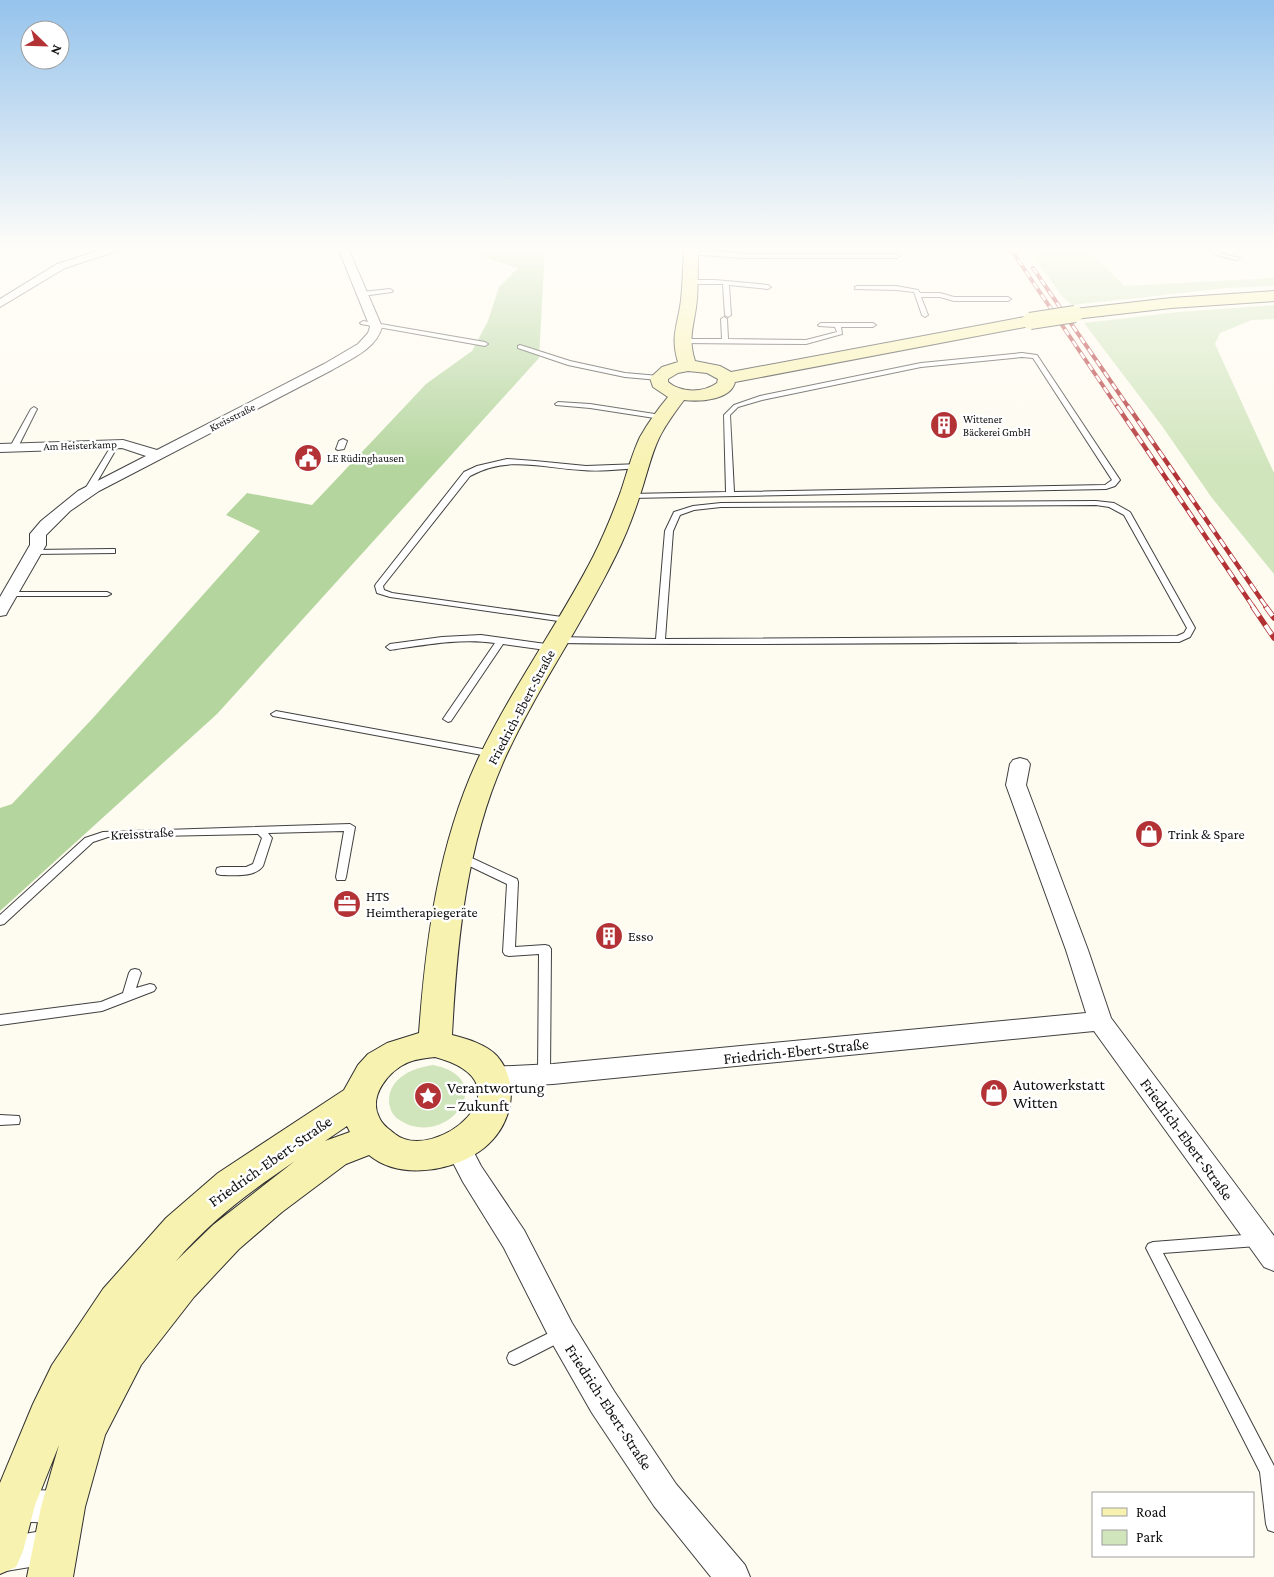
<svg xmlns="http://www.w3.org/2000/svg" width="1274" height="1577" font-family="'Crimson Pro',serif">
<style>
.green{fill:#d0e5bc}
.forest{fill:#b4d59d}
.lines{fill:none;stroke-linecap:round;stroke-linejoin:round}
.lane-casing{stroke:#414141;stroke-width:2}
.street-casing{stroke:#414141;stroke-width:2}
.secondary-casing{stroke:#303030;stroke-width:2}
.lane{fill:#fff;fill-rule:evenodd}
.street{fill:#fff;fill-rule:evenodd}
.secondary{fill:#f8f2b1;fill-rule:evenodd}
.rail-far2-casing{stroke:#b23235;stroke-width:4}
.rail-far1-casing{stroke:#b23235;stroke-width:4.5}
.rail-casing{stroke:#b23235;stroke-width:5.5}
.rail-far2{stroke:#fff;stroke-width:2.5;stroke-dasharray:7;stroke-linecap:butt}
.rail-far1{stroke:#fff;stroke-width:3;stroke-dasharray:9;stroke-linecap:butt}
.rail{stroke:#fff;stroke-width:4;stroke-dasharray:11;stroke-linecap:butt}
.secondary-bridge-casing{stroke:#303030;stroke-width:18;stroke-linecap:butt}
.secondary-bridge{stroke:#f8f2b1;stroke-width:16}
.labels{text-anchor:middle;dominant-baseline:central;stroke-width:5;stroke-linejoin:round;paint-order:stroke}
.far-street-label{font-size:11px;fill:#0e0e0e;stroke:#fff}
.far-poi-label{font-size:11px;fill:#0e0e0e;stroke:#fff;text-anchor:start}
.street-label{font-size:14px;fill:#0e0e0e;stroke:#fff}
.poi-label{font-size:14px;fill:#0e0e0e;stroke:#fff;text-anchor:start}
.near-street-label{font-size:16px;fill:#0e0e0e;stroke:#fff}
.near-poi-label{font-size:16px;fill:#0e0e0e;stroke:#fff;text-anchor:start}
</style>
<rect width="100%" height="100%" fill="#fefbf0"/>
<!-- green -->
<path class="green" d="M 1027,248 L 1087,248 L 1124,286 L 1274,278 L 1274,286 L 1227,288 L 1072,305 L 1062,296 Z
M 1274,305 L 1274,319 L 1252,320 L 1220,333 L 1215,344 L 1274,473 L 1274,574 L 1212,498 L 1162,426 L 1084,323 L 1179,312 Z
M 433,1065 C 503,1079 444,1152 398,1119 C 393,1116 390,1109 389,1103 C 388,1078 412,1068 433,1065 Z"/>
<!-- forest -->
<path class="forest" d="M 460,248 L 545,248 L 539,358 L 217,714 L 0,911 L 0,808 L 12,804 L 93,718 L 260,531 L 226,515 L 247,493 L 312,505 L 426,384 L 472,351 L 488,321 L 499,287 L 518,268 L 457,249 Z"/>
<g class="lines">
<!-- lane casing -->
<g class="lane-casing">
<path id="lane" d="M 1207,248 L 1213,248 L 1223,254 L 1240,258 L 1237,260 L 1219,256 Z
M 691,251 L 731,252 L 743,254 L 897,254 L 900,256 L 897,258 L 743,258 L 689,254 L 689,252 Z
M 715,280 L 768,285 L 771,287 L 768,289 L 729,285 L 731,315 L 728,317 L 725,315 L 723,284 L 690,284 L 687,282 L 690,280 Z
M 857,286 L 896,286 L 918,290 L 920,293 L 940,293 L 954,297 L 1008,297 L 1011,299 L 1008,301 L 954,301 L 940,297 L 921,297 L 928,315 L 925,317 L 922,315 L 914,292 L 896,290 L 855,289 L 855,287 Z
M 390,289 L 393,291 L 392,292 L 362,296 L 359,294 L 362,292 Z
M 724,317 L 727,319 L 728,339 L 806,340 L 837,332 L 835,327 L 819,326 L 818,325 L 821,323 L 873,323 L 876,325 L 873,327 L 841,327 L 842,334 L 806,344 L 682,343 L 679,341 L 682,339 L 722,339 L 721,319 Z
M 363,321 L 485,342 L 488,344 L 485,346 L 361,324 L 360,323 Z
M 520,345 L 570,361 L 625,373 L 659,376 L 662,378 L 659,380 L 625,377 L 568,365 L 518,348 L 518,346 Z
M 1022,353 L 1037,355 L 1120,480 L 1115,486 L 1106,489 L 630,498 L 626,496 L 630,494 L 726,492 L 724,415 L 734,405 L 760,396 L 921,363 ZM 1022,357 L 1033,358 L 1112,480 L 1105,485 L 734,492 L 730,415 L 738,407 L 762,400 L 921,367 Z
M 558,402 L 590,404 L 661,415 L 664,417 L 661,419 L 590,408 L 556,405 L 555,404 Z
M 34,407 L 37,409 L 18,447 L 12,448 L 10,447 L 31,409 Z
M 343,439 L 347,441 L 344,449 L 338,450 L 336,449 L 339,441 Z
M 113,443 L 119,444 L 93,489 L 92,491 L 86,491 L 85,489 Z
M 507,459 L 535,461 L 586,466 L 640,464 L 644,466 L 640,468 C 621,469 602,472 582,470 C 542,468 508,455 470,476 L 383,586 L 384,590 L 392,593 L 569,618 L 573,621 L 572,623 L 390,597 L 377,593 L 375,586 L 376,584 L 464,472 L 477,466 Z
M 1096,501 L 1114,503 L 1130,512 L 1195,628 L 1190,637 L 1179,642 C 972,642 764,646 557,643 L 553,640 L 557,637 L 656,639 L 665,531 L 674,512 L 693,506 L 721,503 ZM 1096,505 L 1109,507 L 1124,515 L 1187,628 L 1184,633 L 1177,636 L 665,639 L 673,531 L 680,515 L 694,510 L 721,507 Z
M 112,549 L 115,549 L 115,553 L 34,554 L 30,552 L 34,550 Z
M 6,592 L 107,592 L 111,594 L 107,596 L 6,596 Z
M 481,635 L 553,645 L 557,648 L 553,651 L 503,644 L 451,721 L 448,722 L 443,719 L 495,643 C 460,638 424,645 390,650 L 386,647 L 390,644 L 442,637 Z
M 276,711 L 493,751 L 498,754 L 493,757 L 273,716 L 271,714 Z
M 350,824 L 355,827 L 346,877 L 345,880 L 337,880 L 336,877 L 344,831 L 268,833 L 272,838 L 263,866 C 254,878 235,875 221,875 L 217,874 L 216,871 L 217,868 L 221,867 L 246,867 L 253,864 L 262,838 L 258,834 L 108,837 L 93,842 L 4,924 L 0,925 L 0,915 L 85,838 L 103,832 Z
M 461,853 L 517,879 L 518,882 L 515,947 L 545,945 L 549,946 L 551,949 L 550,1074 L 548,1078 L 544,1079 L 540,1078 L 538,1074 L 539,954 L 509,956 L 505,955 L 503,952 L 507,884 L 457,860 L 456,857 Z
M 135,969 L 139,970 L 141,973 L 136,988 L 150,984 L 154,985 L 156,988 L 154,991 L 102,1011 L 0,1025 L 0,1015 L 101,1002 L 123,993 L 129,973 L 131,970 Z
M 0,1115 L 19,1116 L 20,1120 L 19,1124 L 0,1125 Z
M 1257,1234 L 1262,1236 L 1264,1240 L 1262,1244 L 1257,1246 L 1163,1253 L 1274,1466 L 1274,1532 L 1268,1530 L 1266,1524 L 1260,1472 L 1146,1248 L 1148,1244 L 1153,1242 Z
M 561,1327 L 566,1329 L 568,1334 L 566,1339 L 519,1363 L 514,1365 L 509,1363 L 507,1358 L 509,1353 Z"/>
</g>
<!-- street casing -->
<g class="street-casing">
<path id="street" d="M 107,248 L 121,248 L 120,250 L 65,268 L 0,307 L 0,299 L 57,264 Z
M 338,248 L 348,248 L 382,327 C 376,349 351,359 332,370 L 99,491 L 70,511 L 46,535 L 46,545 L 8,611 L 6,615 L 0,616 L 0,597 L 30,545 L 30,534 L 41,521 L 78,491 L 146,456 L 122,448 L 0,452 L 0,444 L 123,440 L 157,450 L 324,364 L 358,344 L 368,333 L 370,327 Z
M 1020,758 L 1027,760 L 1030,764 L 1026,785 L 1088,950 L 1111,1018 L 1274,1236 L 1274,1271 L 1264,1267 L 1094,1031 L 553,1084 L 492,1087 L 483,1084 L 480,1077 L 483,1070 L 492,1067 L 553,1064 L 1086,1013 L 1066,950 L 1006,785 L 1010,764 L 1013,760 Z
M 458,1136 L 467,1139 L 481,1166 L 524,1230 L 572,1323 L 614,1391 L 676,1484 L 745,1565 L 750,1577 L 711,1577 L 654,1506 L 592,1413 L 552,1343 L 504,1248 L 463,1182 L 445,1147 L 449,1139 Z
M 0,1489 L 63,1491 L 74,1496 L 79,1507 L 74,1518 L 63,1523 L 0,1521 Z
M 54,1529 L 66,1534 L 71,1546 L 66,1558 L 54,1563 L 0,1572 L 0,1538 Z"/>
</g>
<!-- secondary casing -->
<g class="secondary-casing">
<path id="secondary" d="M 684,248 L 698,248 C 698,265 698,282 697,299 C 695,324 687,336 695,361 L 720,366 L 731,372 L 1030,316 L 1036,318 L 1038,321 L 1036,324 L 1030,326 L 735,382 C 731,400 700,402 684,400 C 675,412 666,424 659,438 C 651,455 647,474 641,492 C 634,514 626,535 616,555 C 582,625 537,688 505,758 C 466,845 457,941 452,1035 C 467,1039 486,1044 497,1056 C 521,1084 512,1125 484,1148 C 455,1171 400,1181 369,1155 L 346,1164 L 282,1212 L 239,1249 L 194,1297 L 141,1365 L 105,1435 L 85,1507 L 73,1577 L 27,1577 L 41,1507 L 59,1445 L 35,1505 L 23,1551 L 16,1567 L 0,1574 L 0,1483 L 33,1404 L 52,1365 L 103,1289 L 166,1218 L 218,1173 L 344,1090 L 358,1065 L 368,1054 L 387,1043 L 419,1033 C 426,939 438,844 479,757 C 512,688 558,625 593,557 C 604,535 613,513 621,491 C 627,473 632,454 640,437 C 648,423 658,409 668,397 L 653,387 L 650,378 L 662,367 L 678,362 C 670,336 678,325 681,300 C 683,283 683,265 684,248 ZM 688,371 L 707,373 L 718,379 L 717,383 C 703,393 681,393 668,382 L 668,379 L 678,373 ZM 435,1057 C 536,1084 434,1165 395,1134 C 389,1129 382,1125 379,1117 C 368,1096 389,1070 409,1062 C 417,1059 426,1058 435,1057 ZM 347,1126 L 350,1132 L 325,1141 ZM 295,1161 L 213,1225 L 176,1261 C 211,1220 251,1191 295,1161 Z
M 1274,291 L 1274,301 L 1171,308 L 1075,319 L 1069,317 L 1067,314 L 1069,311 L 1075,309 L 1171,298 Z"/>
</g>
<!-- lane -->
<use href="#lane" class="lane"/>
<!-- street -->
<use href="#street" class="street"/>
<!-- secondary -->
<use href="#secondary" class="secondary"/>
<!-- rail-far2 casing -->
<g class="rail-far2-casing">
<path id="rail-far2" d="M 1010,248 L 1118,408
M 1033,268 L 1129,408"/>
</g>
<!-- rail-far1 casing -->
<g class="rail-far1-casing">
<path id="rail-far1" d="M 1117,406 L 1254,608
M 1128,406 L 1267,608"/>
</g>
<!-- rail casing -->
<g class="rail-casing">
<path id="rail" d="M 1253,607 L 1274,638
M 1266,607 L 1274,618"/>
</g>
<!-- rail-far2 -->
<use href="#rail-far2" class="rail-far2"/>
<!-- rail-far1 -->
<use href="#rail-far1" class="rail-far1"/>
<!-- rail -->
<use href="#rail" class="rail"/>
<!-- secondary-bridge casing -->
<g class="secondary-bridge-casing">
<path id="secondary-bridge" d="M 1030,321 L 1075,314"/>
</g>
<!-- secondary-bridge -->
<use href="#secondary-bridge" class="secondary-bridge"/>
</g>
<!-- sky -->
<linearGradient id="sky" x2="0" y2="1"><stop stop-color="#95c3ec"/><stop offset="0.53" stop-color="#fffdf8"/><stop offset="1" stop-color="#fffdf8" stop-opacity="0"/></linearGradient>
<rect width="1274" height="468" fill="url(#sky)"/>
<!-- icons -->
<defs>
<g id="building-disc" transform="scale(1.4375)"><circle r="9.5" fill="#b23235" stroke="#fff"/><path d="M-4-6H4V6H1V3H-1V6H-4ZM-2.5-4.3h1.7v1.8h-1.7ZM.8-4.3h1.7v1.8H.8ZM-2.5-1h1.7V.8h-1.7ZM.8-1h1.7V.8H.8Z" fill="#fff"/></g>
<g id="civic-disc" transform="scale(1.4375)"><circle r="9.5" fill="#b23235" stroke="#fff"/><path d="M-.6-6.5H3V-4.5H.6V-3L4-1V1h2V6H-6V1h2V-1L-.6-3ZM-1.2 2.5V6h2.4V2.5Z" fill="#fff"/></g>
<g id="shop-disc" transform="scale(1.4375)"><circle r="9.5" fill="#b23235" stroke="#fff"/><path d="M-5-2.5h2.3a2.7 3.5 0 0 1 5.4 0H5L5.5 6h-11ZM-1.5-2.5h3a1.5 2.3 0 0 0-3 0Z" fill="#fff"/></g>
<g id="office-disc" transform="scale(1.4375)"><circle r="9.5" fill="#b23235" stroke="#fff"/><path d="M-6-3h4V-5.5h4V-3h4V5H-6ZM-1-4.5V-3h2v-1.5ZM-6 0V1H6V0Z" fill="#fff"/></g>
<g id="sight-disc" transform="scale(1.4375)"><circle r="9.5" fill="#b23235" stroke="#fff"/><path d="M0-6L1.8-2.2L6-1.7L2.9 1.2L3.7 5.4L0 3.3L-3.7 5.4L-2.9 1.2L-6-1.7L-1.8-2.2Z" fill="#fff"/></g>
</defs>
<g fill-rule="evenodd">
<use href="#building-disc" x="944" y="425"/>
<use href="#civic-disc" x="308" y="458"/>
<use href="#shop-disc" x="1149" y="834"/>
<use href="#office-disc" x="347" y="904"/>
<use href="#building-disc" x="609" y="936"/>
<use href="#shop-disc" x="994" y="1093"/>
<use href="#sight-disc" x="428" y="1096"/>
</g>
<g class="labels">
<!-- far-street labels -->
<g class="far-street-label">
<text transform="translate(232 417) rotate(-27)">Kreisstraße</text>
<text transform="translate(80 445) rotate(-2)">Am Heisterkamp</text>
</g>
<!-- far-poi labels -->
<g class="far-poi-label">
<text x="963" y="419">Wittener<tspan x="963" dy="13">Bäckerei GmbH</tspan></text>
<text x="327" y="458">LE Rüdinghausen</text>
</g>
<!-- street labels -->
<g class="street-label">
<text transform="translate(521 707) rotate(-62)">Friedrich-Ebert-Straße</text>
<text transform="translate(142 833) rotate(-3)">Kreisstraße</text>
</g>
<!-- poi labels -->
<g class="poi-label">
<text x="1168" y="834">Trink &amp; Spare</text>
<text x="366" y="896">HTS<tspan x="366" dy="16">Heimtherapiegeräte</tspan></text>
<text x="628" y="936">Esso</text>
</g>
<!-- near-street labels -->
<g class="near-street-label">
<text transform="translate(796 1051) rotate(-6)">Friedrich-Ebert-Straße</text>
<text transform="translate(1187 1139) rotate(54)">Friedrich-Ebert-Straße</text>
<text transform="translate(270 1161) rotate(-35)">Friedrich-Ebert-Straße</text>
<text transform="translate(609 1407) rotate(57)">Friedrich-Ebert-Straße</text>
</g>
<!-- near-poi labels -->
<g class="near-poi-label">
<text x="1013" y="1084">Autowerkstatt<tspan x="1013" dy="18">Witten</tspan></text>
<text x="447" y="1087">Verantwortung<tspan x="447" dy="18">– Zukunft</tspan></text>
</g>
</g>
<!-- legend -->
<rect x="1092" y="1492" width="162" height="65" fill="#ffffff" stroke="#9f9f9f"/>
<rect x="1102" y="1508" width="25" height="8" fill="#f8f2b1" stroke="#9f9f9f"/>
<text x="1136" y="1517" font-size="15" fill="#0e0e0e">Road</text>
<rect x="1102" y="1530" width="25" height="15" fill="#d0e5bc" stroke="#9f9f9f"/>
<text x="1136" y="1542" font-size="15" fill="#0e0e0e">Park</text>
<!-- north arrow -->
<g transform="translate(45 45) rotate(113)"><circle r="24" fill="#ffffff" stroke="#9f9f9f"/>
<path d="M0-4L9 19L0 12L-9 19Z" fill="#b23235"/>
<text y="-8" font-size="14" font-weight="bold" text-anchor="middle" fill="#0e0e0e">N</text>
</g>
</svg>
